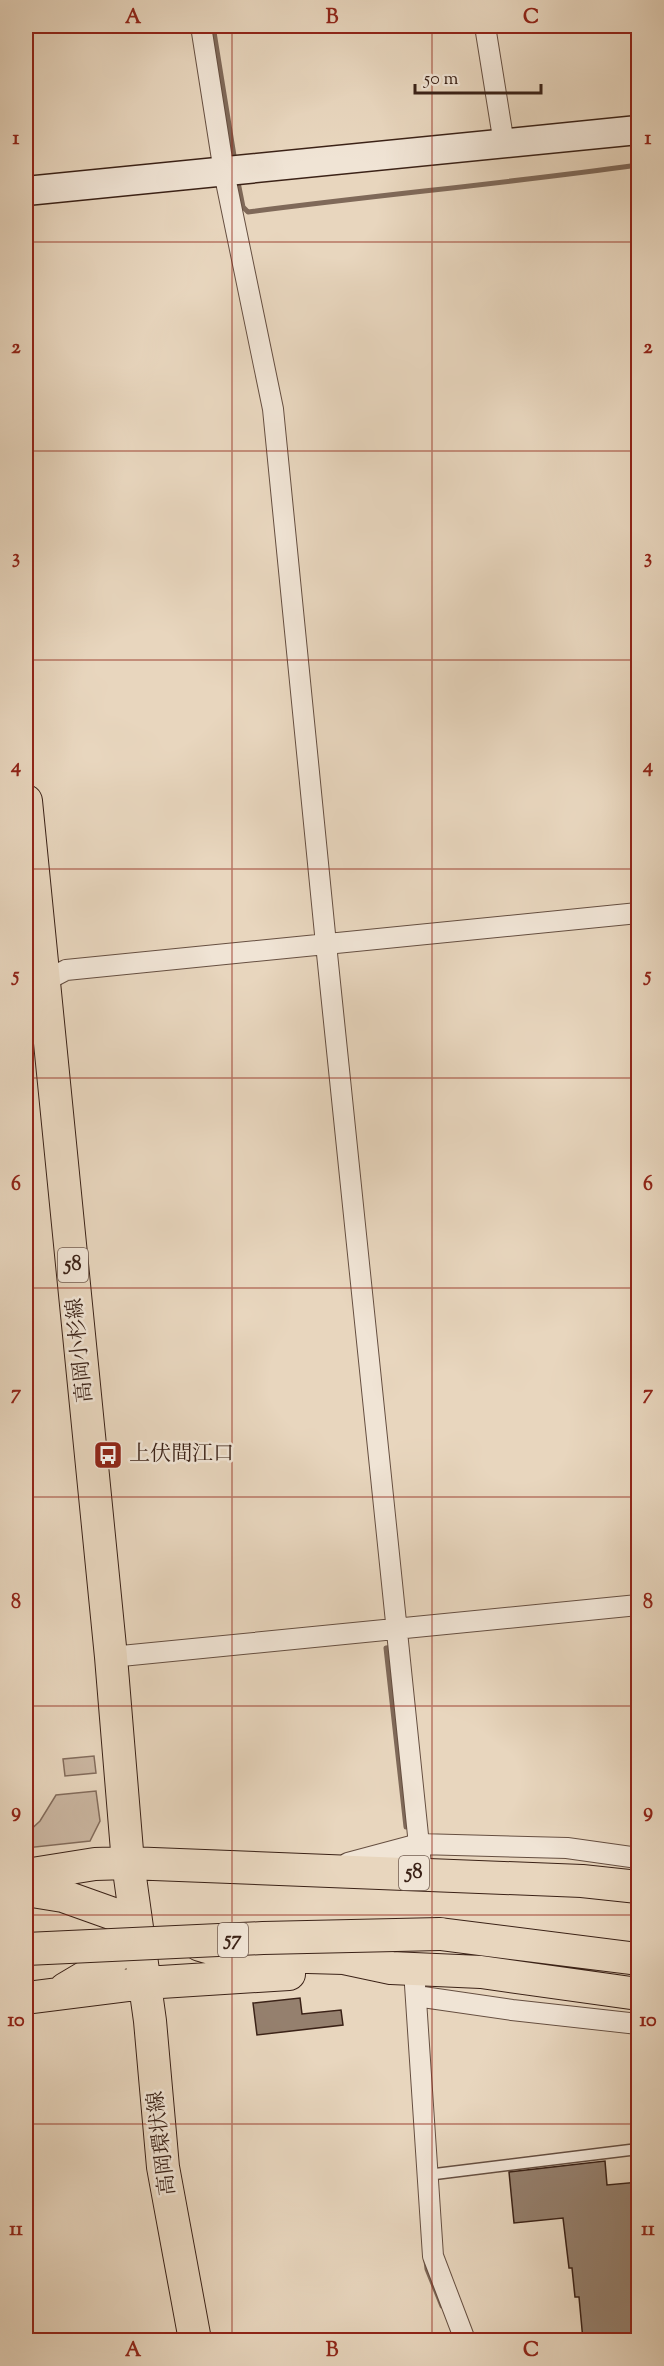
<svg xmlns="http://www.w3.org/2000/svg" width="664" height="2366" font-family="'Sorts Mill Goudy','Noto Serif JP',serif">
<style>
.green{fill:#cbb7a2;stroke:#836c5c;stroke-width:1.5}
.lines{fill:none;stroke-linecap:round;stroke-linejoin:round}
.stream{stroke:#7f6959;stroke-width:5}
.building{fill:#95806e;stroke:#3b2217;stroke-width:1.5}
.lane-casing{stroke:#664f41;stroke-width:13}
.street-casing{stroke:#664f41;stroke-width:22}
.secondary-casing{stroke:#3b2217;stroke-width:31}
.primary-casing{stroke:#3b2217;stroke-width:34}
.lane{stroke:#f0e4d5;stroke-width:10}
.street{stroke:#f0e4d5;stroke-width:20}
.secondary{stroke:#f0e4d5;stroke-width:28}
.primary{stroke:#e8d6be;stroke-width:32}
.primary-bridge-casing{stroke:#3b2217;stroke-width:34;stroke-linecap:butt}
.primary-bridge{stroke:#e8d6be;stroke-width:32}
.grid{fill:none;stroke:#8f2418;stroke-width:1.5;stroke-opacity:0.55}
.labels{text-anchor:middle;dominant-baseline:central;stroke-width:5;stroke-linejoin:round;paint-order:stroke}
.shield{fill:#f0e4d5;stroke:#715c50;stroke-width:1.5}
.shield-label{font-size:20px;font-weight:bold;fill:#3b2217}
.street-label{font-size:21px;fill:#3b2217;stroke:#f0e4d5}
.poi-label{font-size:21px;fill:#3b2217;stroke:#f0e4d5;text-anchor:start}
.neatline{fill:none;stroke:#8f2418;stroke-width:2}
.grid-label{font-size:20px;text-anchor:middle;font-weight:bold;fill:#8f2418}
</style>
<rect width="100%" height="100%" fill="#e8d6be"/>
<filter id="stains"><feTurbulence type="fractalNoise" baseFrequency=".00333" numOctaves="4"/><feColorMatrix values="0 0 0 0 .2 0 0 0 0 .09 0 0 0 0 .02 0 0 0 .5 -.17"/></filter>
<radialGradient id="worn" r=".72"><stop offset=".6" stop-color="#630" stop-opacity="0"/><stop offset="1" stop-color="#630" stop-opacity=".3"/></radialGradient>
<!-- green -->
<path class="green" d="M 94,1756 L 96,1773 L 65,1776 L 63,1759 Z
M 96,1791 L 100,1821 L 90,1841 L 26,1848 L 26,1834 L 40,1821 L 56,1795 Z"/>
<g class="lines">
<!-- stream -->
<path class="stream" d="M 213,26 L 235,162
M 237,177 L 243,207 L 248,212 C 378,195 509,183 638,165
M 394,1647 L 386,1648 L 406,1827
M 426,2261 L 427,2269 L 442,2306"/>
</g>
<!-- building -->
<path class="building" d="M 300,1998 L 302,2014 L 341,2010 L 343,2025 L 257,2035 L 253,2003 Z
M 605,2161 L 607,2185 L 639,2182 L 639,2340 L 583,2340 L 579,2297 L 575,2297 L 572,2268 L 569,2268 L 563,2218 L 514,2223 L 509,2172 Z"/>
<g class="lines">
<!-- lane casing -->
<g class="lane-casing">
<path id="lane" d="M 427,2175 L 638,2149"/>
</g>
<!-- street casing -->
<g class="street-casing">
<path id="street" d="M 201,26 L 224,172 L 273,409 L 326,944 L 422,1874
M 485,26 L 504,144
M 45,981 L 66,970 L 638,913
M 111,1657 L 638,1605
M 348,1863 L 419,1844 L 567,1848 L 638,1858
M 414,1970 L 433,2256 L 465,2340
M 416,1996 L 512,2010 L 638,2024"/>
</g>
<!-- secondary casing -->
<g class="secondary-casing">
<path id="secondary" d="M 26,191 L 638,130"/>
</g>
<!-- primary casing -->
<g class="primary-casing">
<path id="primary" d="M 26,801 L 111,1657 L 128,1863 L 150,2021 L 163,2167 L 195,2340
M 26,1875 L 95,1864 L 128,1863 L 582,1881 L 638,1887
M 26,1890 L 63,1896 L 136,1922
M 440,1934 L 638,1959
M 200,1945 L 234,1955 L 344,1958 L 391,1968 L 481,1972 L 638,1994
M 65,1989 L 97,1970 L 139,1939
M 26,1998 L 145,1983 L 289,1974"/>
</g>
<!-- lane -->
<use href="#lane" class="lane"/>
<!-- street -->
<use href="#street" class="street"/>
<!-- secondary -->
<use href="#secondary" class="secondary"/>
<!-- primary -->
<use href="#primary" class="primary"/>
<!-- primary-bridge casing -->
<g class="primary-bridge-casing">
<path id="primary-bridge" d="M 26,1949 L 263,1938 L 440,1934"/>
</g>
<!-- primary-bridge -->
<use href="#primary-bridge" class="primary-bridge"/>
</g>
<!-- grid -->
<path class="grid" d="M 232,26 L 232,2340M 432,26 L 432,2340M 26,242 L 638,242M 26,451 L 638,451M 26,660 L 638,660M 26,869 L 638,869M 26,1078 L 638,1078M 26,1288 L 638,1288M 26,1497 L 638,1497M 26,1706 L 638,1706M 26,1915 L 638,1915M 26,2124 L 638,2124"/>
<!-- icons -->
<defs>
<g id="bus-square" transform="scale(1.5)"><rect x="-9" y="-9" width="18" height="18" rx="4" fill="#8f2418" stroke="#f0e4d5"/><path d="M-5-6H5V4H4V6H2V4H-2V6H-4V4H-5ZM-3.5-4V0h7V-4ZM-3.5 1.2v1.5H-2V1.2ZM2 1.2v1.5H3.5V1.2Z" fill="#fff"/></g>
</defs>
<g fill-rule="evenodd">
<use href="#bus-square" x="108" y="1455"/>
</g>
<g class="labels">
<!-- shield labels -->
<g class="shield">
<rect x="58" y="1248" width="30" height="34" rx="4.5"/>
<rect x="399" y="1856" width="30" height="34" rx="4.5"/>
<rect x="218" y="1923" width="30" height="34" rx="4.5"/>
</g>
<g class="shield-label">
<text x="73" y="1265">58</text>
<text x="414" y="1873">58</text>
<text x="233" y="1940">57</text>
</g>
<!-- street labels -->
<g class="street-label">
<text transform="translate(81 1350) rotate(-96)">高岡小杉線</text>
<text transform="translate(163 2143) rotate(-97)">高岡環状線</text>
</g>
<!-- poi labels -->
<g class="poi-label">
<text x="129" y="1455">上伏間江口</text>
</g>
</g>
<!-- margin -->
<rect width="664" height="2366" fill="none" stroke="#e8d6be" stroke-width="66"/>
<!-- scale -->
<path d="M415 84v9h126v-9" fill="none" stroke="#3b2217" stroke-width="3"/>
<text x="424" y="84" font-size="18" fill="#3b2217" stroke="#f0e4d5" stroke-width="4.5" paint-order="stroke">50 m</text>
<rect x="33" y="33" width="598" height="2300" class="neatline"/>
<g class="grid-label">
<text x="133" y="23">A</text>
<text x="332" y="23">B</text>
<text x="531" y="23">C</text>
<text x="16" y="144">1</text>
<text x="648" y="144">1</text>
<text x="16" y="353">2</text>
<text x="648" y="353">2</text>
<text x="16" y="563">3</text>
<text x="648" y="563">3</text>
<text x="16" y="772">4</text>
<text x="648" y="772">4</text>
<text x="16" y="981">5</text>
<text x="648" y="981">5</text>
<text x="16" y="1190">6</text>
<text x="648" y="1190">6</text>
<text x="16" y="1399">7</text>
<text x="648" y="1399">7</text>
<text x="16" y="1608">8</text>
<text x="648" y="1608">8</text>
<text x="16" y="1817">9</text>
<text x="648" y="1817">9</text>
<text x="16" y="2026">10</text>
<text x="648" y="2026">10</text>
<text x="16" y="2235">11</text>
<text x="648" y="2235">11</text>
<text x="133" y="2356">A</text>
<text x="332" y="2356">B</text>
<text x="531" y="2356">C</text>
</g>
<rect width="100%" height="100%" filter="url(#stains)"/>
<rect width="100%" height="100%" fill="url(#worn)"/>
</svg>
